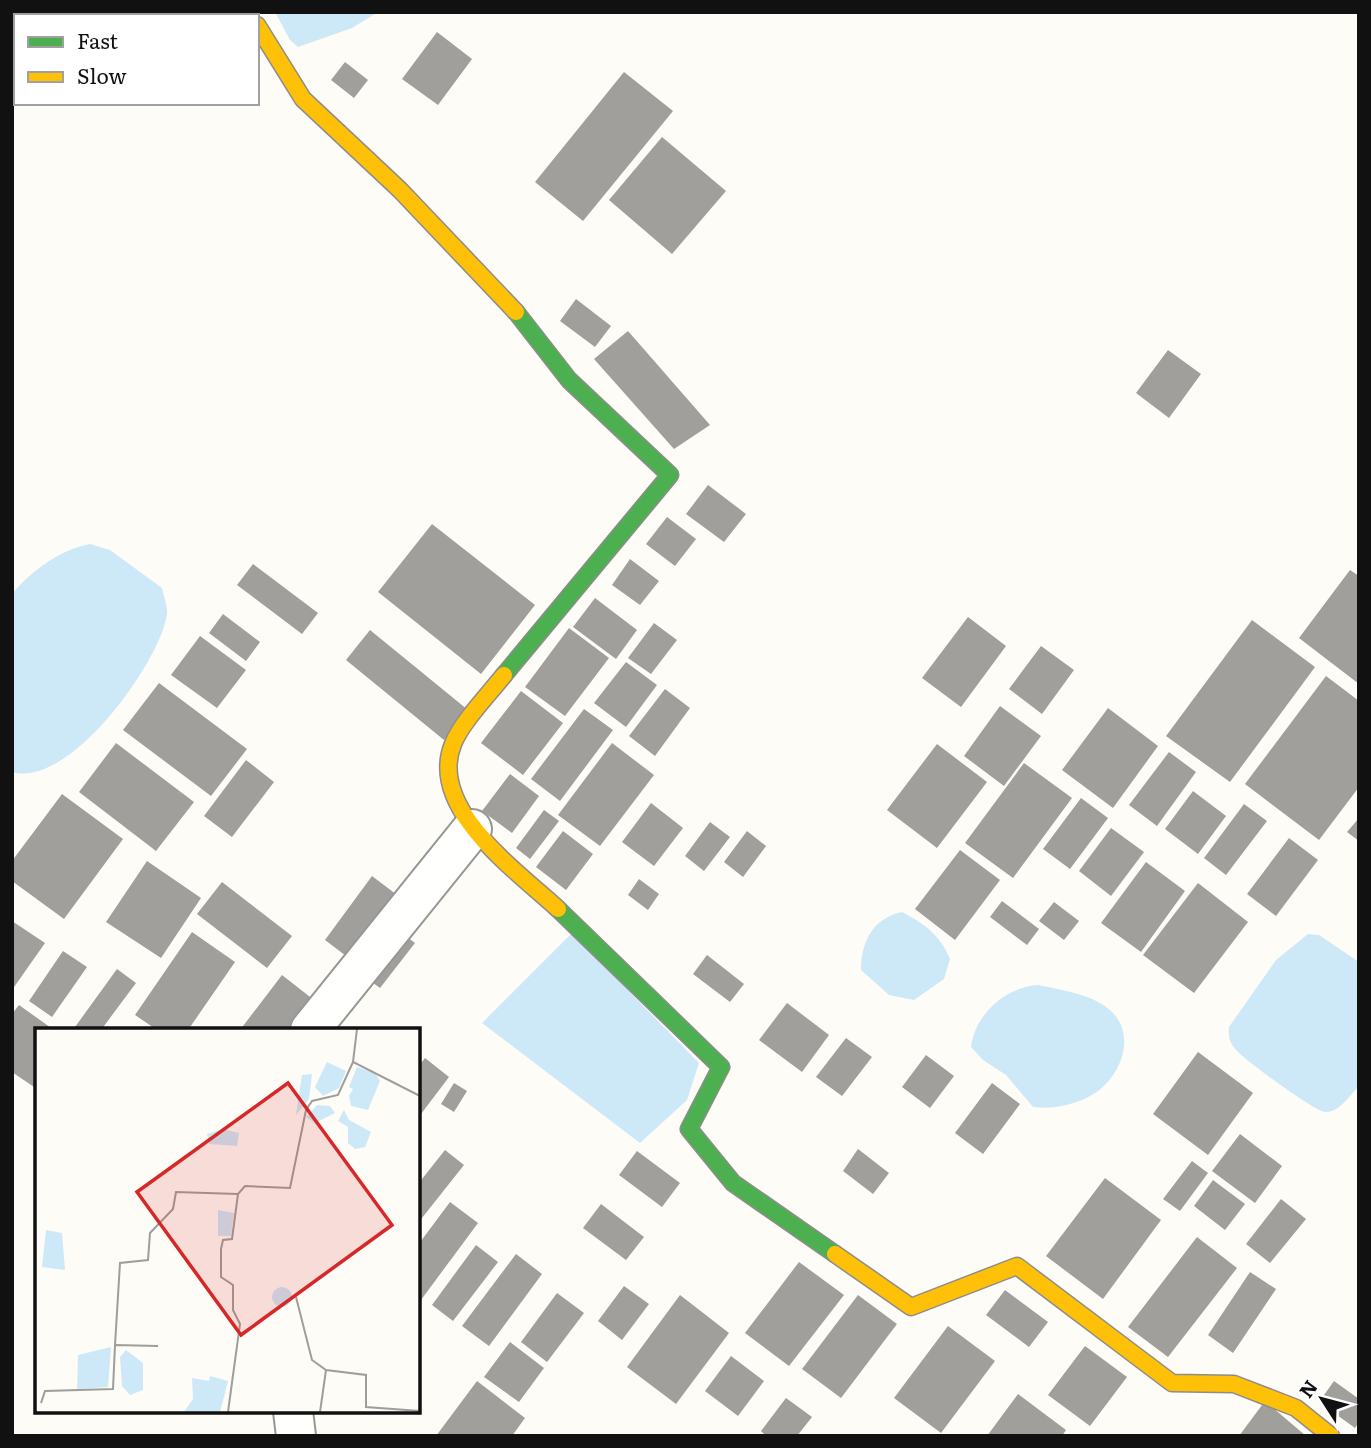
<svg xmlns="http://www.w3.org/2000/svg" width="1371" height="1448" font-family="Literata,serif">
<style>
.water{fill:#cde8f7}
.building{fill:#a19f9c}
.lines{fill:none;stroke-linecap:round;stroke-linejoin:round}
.street-casing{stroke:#979795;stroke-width:42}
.fast-casing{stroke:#8e8d8b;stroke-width:19}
.slow-casing{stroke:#8e8d8b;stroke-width:19}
.street{stroke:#fffffe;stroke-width:38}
.fast{stroke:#4caf50;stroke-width:16}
.slow{stroke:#ffc107;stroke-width:16}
.inset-road{fill:none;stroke:#9f9e9b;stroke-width:2}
.view{fill:#d62828;fill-opacity:0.15;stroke:#d62828;stroke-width:3.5}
.inset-edge{fill:none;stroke:#111;stroke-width:3.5}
</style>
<rect width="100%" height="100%" fill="#fdfcf7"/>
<!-- water -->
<path class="water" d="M 275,12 L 378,12 L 352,28 L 298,47 L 290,40 Z
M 90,544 L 110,550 L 162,588 C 163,595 168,606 167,614 C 160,663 69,789 12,772 L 12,594 C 31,571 61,549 90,544 Z
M 902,912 C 925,924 940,935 950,959 L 944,979 L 914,1000 L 889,995 L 861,970 C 861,942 873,918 902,912 Z
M 572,933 L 699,1063 L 687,1100 L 640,1143 L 482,1023 Z
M 1308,934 L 1319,935 L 1359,962 L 1359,1086 C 1350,1095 1339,1113 1325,1112 C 1314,1111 1248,1062 1238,1052 C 1230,1044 1228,1037 1229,1027 L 1276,960 Z
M 1038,985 C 1061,990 1092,994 1110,1010 C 1137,1034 1122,1075 1095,1093 C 1079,1104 1052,1110 1033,1107 L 1006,1075 L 983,1060 L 971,1047 C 975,1014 1006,987 1038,985 Z"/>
<!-- building -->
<path class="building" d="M 437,32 L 472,59 L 438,105 L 402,79 Z
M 345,62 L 368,80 L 354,98 L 331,80 Z
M 624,72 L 673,111 L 583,221 L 535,182 Z
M 662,137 L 726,191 L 672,254 L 609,200 Z
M 576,299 L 611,326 L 595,347 L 560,321 Z
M 628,331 L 710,425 L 674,449 L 594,359 Z
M 1168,350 L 1201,374 L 1169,418 L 1136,393 Z
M 708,485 L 746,514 L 724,542 L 686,514 Z
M 667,517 L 696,539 L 675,566 L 646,544 Z
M 432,524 L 535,605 L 481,674 L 378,592 Z
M 630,559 L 659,581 L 640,605 L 612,585 Z
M 253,564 L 318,613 L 302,634 L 237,585 Z
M 1350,570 L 1359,576 L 1359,684 L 1299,638 Z
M 595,598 L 637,630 L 616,659 L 573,627 Z
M 223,614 L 260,642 L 246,661 L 209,633 Z
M 968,617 L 1006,646 L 961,707 L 922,678 Z
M 1252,620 L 1315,667 L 1230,782 L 1166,736 Z
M 654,623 L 677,640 L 651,674 L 628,658 Z
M 569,628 L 609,658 L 565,716 L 525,687 Z
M 370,630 L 468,710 L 444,740 L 346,660 Z
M 200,636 L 246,670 L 217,708 L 171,675 Z
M 1041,646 L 1074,670 L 1042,714 L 1009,689 Z
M 626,662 L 657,685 L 626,727 L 594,703 Z
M 1326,676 L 1359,701 L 1359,787 L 1319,840 L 1245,784 Z
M 159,683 L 247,749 L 211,796 L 123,730 Z
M 665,689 L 690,708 L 655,756 L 629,736 Z
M 521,691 L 563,723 L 523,775 L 481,743 Z
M 1000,706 L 1041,736 L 1004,786 L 964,756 Z
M 1108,708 L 1158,746 L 1113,808 L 1062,770 Z
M 584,709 L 613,730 L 560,801 L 531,779 Z
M 116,743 L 194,802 L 156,851 L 79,792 Z
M 612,743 L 654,775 L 600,846 L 558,815 Z
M 937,744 L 987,782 L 937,848 L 887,810 Z
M 1169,752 L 1196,772 L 1157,826 L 1129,805 Z
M 246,760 L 274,782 L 232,837 L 204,816 Z
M 1024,763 L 1072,798 L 1013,878 L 965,843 Z
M 510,774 L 539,796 L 512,833 L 482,811 Z
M 1193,791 L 1226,816 L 1198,854 L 1165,829 Z
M 62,794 L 123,839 L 64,919 L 12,881 L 12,861 Z
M 1081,798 L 1108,818 L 1070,869 L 1043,849 Z
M 651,803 L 683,828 L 654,866 L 622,842 Z
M 1244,804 L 1267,821 L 1226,875 L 1204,858 Z
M 544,810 L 559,821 L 530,859 L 516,848 Z
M 1359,818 L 1359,841 L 1347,832 Z
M 710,822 L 730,837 L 704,871 L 685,856 Z
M 1111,828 L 1144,852 L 1111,896 L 1079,871 Z
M 563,831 L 593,854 L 566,890 L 536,867 Z
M 747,831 L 766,846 L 743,877 L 724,862 Z
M 1289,838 L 1318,860 L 1276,916 L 1247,894 Z
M 960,850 L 1000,880 L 955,940 L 915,909 Z
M 147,861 L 201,898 L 161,958 L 106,922 Z
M 1146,862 L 1185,891 L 1141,952 L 1101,923 Z
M 372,876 L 405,901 L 358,965 L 325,940 Z
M 639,879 L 659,894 L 648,910 L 628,895 Z
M 222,882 L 292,936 L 267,968 L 197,914 Z
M 1198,883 L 1248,922 L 1194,993 L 1143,955 Z
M 1002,901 L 1039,929 L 1027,945 L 990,917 Z
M 1054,902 L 1079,921 L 1064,940 L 1039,921 Z
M 12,921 L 45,943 L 12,990 Z
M 399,931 L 415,943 L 380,988 L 365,977 Z
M 192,932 L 235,962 L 188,1030 L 157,1030 L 135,1015 Z
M 63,951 L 87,967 L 52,1017 L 29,1001 Z
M 707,955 L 744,984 L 730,1002 L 693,974 Z
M 117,969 L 136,983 L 101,1030 L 78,1030 L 75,1027 Z
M 282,975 L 319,1004 L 299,1030 L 240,1030 Z
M 787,1003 L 829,1035 L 802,1072 L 759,1040 Z
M 19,1005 L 54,1030 L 37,1030 L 37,1089 L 12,1072 L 12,1014 Z
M 846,1038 L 872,1057 L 842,1096 L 816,1077 Z
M 1198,1052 L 1253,1093 L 1208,1155 L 1153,1114 Z
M 926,1055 L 954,1076 L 930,1108 L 902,1087 Z
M 425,1058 L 449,1077 L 418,1118 L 418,1067 Z
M 454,1083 L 467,1091 L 454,1112 L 441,1104 Z
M 992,1083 L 1020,1104 L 983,1154 L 955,1133 Z
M 1240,1134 L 1282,1166 L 1255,1203 L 1212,1171 Z
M 858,1149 L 889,1173 L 873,1194 L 843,1171 Z
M 445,1150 L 464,1165 L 418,1223 L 418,1184 Z
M 637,1151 L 680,1183 L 662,1207 L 619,1175 Z
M 1192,1161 L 1208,1173 L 1180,1211 L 1163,1199 Z
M 1105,1178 L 1161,1220 L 1103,1299 L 1046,1256 Z
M 1213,1180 L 1245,1204 L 1225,1230 L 1194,1206 Z
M 1281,1199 L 1306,1219 L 1270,1263 L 1246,1244 Z
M 450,1202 L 478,1223 L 418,1304 L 418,1245 Z
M 601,1204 L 644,1237 L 626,1260 L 583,1228 Z
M 1197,1237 L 1237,1268 L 1168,1357 L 1128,1327 Z
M 476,1245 L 498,1262 L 453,1321 L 432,1305 Z
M 516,1254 L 542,1274 L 489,1346 L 462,1326 Z
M 799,1262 L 844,1295 L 789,1366 L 745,1333 Z
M 1250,1272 L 1276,1289 L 1233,1353 L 1208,1335 Z
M 624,1286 L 649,1304 L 622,1340 L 598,1321 Z
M 1005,1290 L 1048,1322 L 1029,1347 L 986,1315 Z
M 557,1293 L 584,1313 L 547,1362 L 521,1342 Z
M 680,1295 L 729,1333 L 676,1404 L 627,1367 Z
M 858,1295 L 897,1324 L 841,1398 L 802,1369 Z
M 948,1326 L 995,1361 L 941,1433 L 894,1398 Z
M 510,1342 L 544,1368 L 519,1402 L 484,1377 Z
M 1085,1346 L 1127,1377 L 1090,1426 L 1048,1395 Z
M 731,1356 L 764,1381 L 738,1416 L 705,1391 Z
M 477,1381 L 525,1418 L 512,1436 L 436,1436 Z
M 1334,1381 L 1359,1399 L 1359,1422 L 1355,1428 L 1319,1402 Z
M 1018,1394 L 1066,1430 L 1062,1436 L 987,1436 Z
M 786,1398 L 812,1417 L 797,1436 L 766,1436 L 761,1431 Z
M 1265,1401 L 1306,1436 L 1239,1436 Z"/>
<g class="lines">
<!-- street casing -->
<g class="street-casing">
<path id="street" d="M 310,1030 L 472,829
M 293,1411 L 296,1436"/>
</g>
<!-- fast casing -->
<g class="fast-casing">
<path id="fast" d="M 504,675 L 670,475 L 569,380 L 516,312
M 558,909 L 721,1067 L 689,1129 L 733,1183 L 835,1254"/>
</g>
<!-- slow casing -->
<g class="slow-casing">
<path id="slow" d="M 257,25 L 303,99 L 400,190 L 516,312
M 504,675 C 489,694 461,723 453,744 C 427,808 517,871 558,909
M 835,1254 L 911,1307 L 1017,1266 L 1172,1383 L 1234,1384 L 1296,1408 L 1331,1436"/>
</g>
<!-- street -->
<use href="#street" class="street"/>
<!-- fast -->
<use href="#fast" class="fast"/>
<!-- slow -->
<use href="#slow" class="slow"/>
</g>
<!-- overview -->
<g transform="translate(35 1028)">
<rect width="385" height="385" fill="#fdfcf7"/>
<path d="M 292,34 L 311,43 L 304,60 L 288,68 L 280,59 ZM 322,39 L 340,45 L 345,53 L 333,82 L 316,78 L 314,68 L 318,61 L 314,59 ZM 277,46 L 274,71 L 261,87 L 267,47 ZM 282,77 L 295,78 L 300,85 L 280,95 L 271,89 ZM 309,82 L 314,92 L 336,104 L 330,119 L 320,121 L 313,115 L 313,99 L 303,93 ZM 188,101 L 204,105 L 202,118 L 174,116 L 172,106 ZM 183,182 L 199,185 L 196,208 L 183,208 ZM 11,202 L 27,205 L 30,242 L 7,239 ZM237 269a10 10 0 1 1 20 0a10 10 0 1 1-20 0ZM 76,319 L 73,359 L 42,361 L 43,327 ZM 91,322 L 108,335 L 108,362 L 95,367 L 87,358 L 85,329 ZM 175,348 L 193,353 L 185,384 L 149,384 L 158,371 L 157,350 L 174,353 Z" fill="#cde8f7"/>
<path class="inset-road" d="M 322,1 L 318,34 L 385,68M 261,269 L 277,332 L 291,342 L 331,347 L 331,379 L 385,383M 80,317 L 85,235 L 113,232 L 115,205 L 138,181 L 141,164 L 203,166M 6,375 L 10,363 L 78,361 L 80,317 L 123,318M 193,384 L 205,296 L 198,282 L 198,257 L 186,249 L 186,221 L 188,212 L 197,211 L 203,166 L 210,158 L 255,160 L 271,82 L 277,73 L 303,67 L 318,34M 285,384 L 291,342"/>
<path class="view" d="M 253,55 L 357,197 L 206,307 L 102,164 Z"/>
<rect width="385" height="385" class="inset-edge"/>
</g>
<!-- border -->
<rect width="1371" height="1448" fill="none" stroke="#111111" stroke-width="28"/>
<!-- legend -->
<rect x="14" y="14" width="245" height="91" fill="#ffffff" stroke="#a0a0a0" stroke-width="2"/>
<rect x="28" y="37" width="35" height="10" fill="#4caf50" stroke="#a0a0a0" stroke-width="2"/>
<text x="77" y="49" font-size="21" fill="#111111">Fast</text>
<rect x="28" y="72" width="35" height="10" fill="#ffc107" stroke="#a0a0a0" stroke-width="2"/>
<text x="77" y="84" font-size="21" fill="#111111">Slow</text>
<!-- north arrow -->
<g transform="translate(1322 1399) rotate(306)" stroke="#ffffff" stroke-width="5" paint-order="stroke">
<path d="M0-5L12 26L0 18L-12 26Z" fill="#111111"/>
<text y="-10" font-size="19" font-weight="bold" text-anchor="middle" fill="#111111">N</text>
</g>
</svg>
